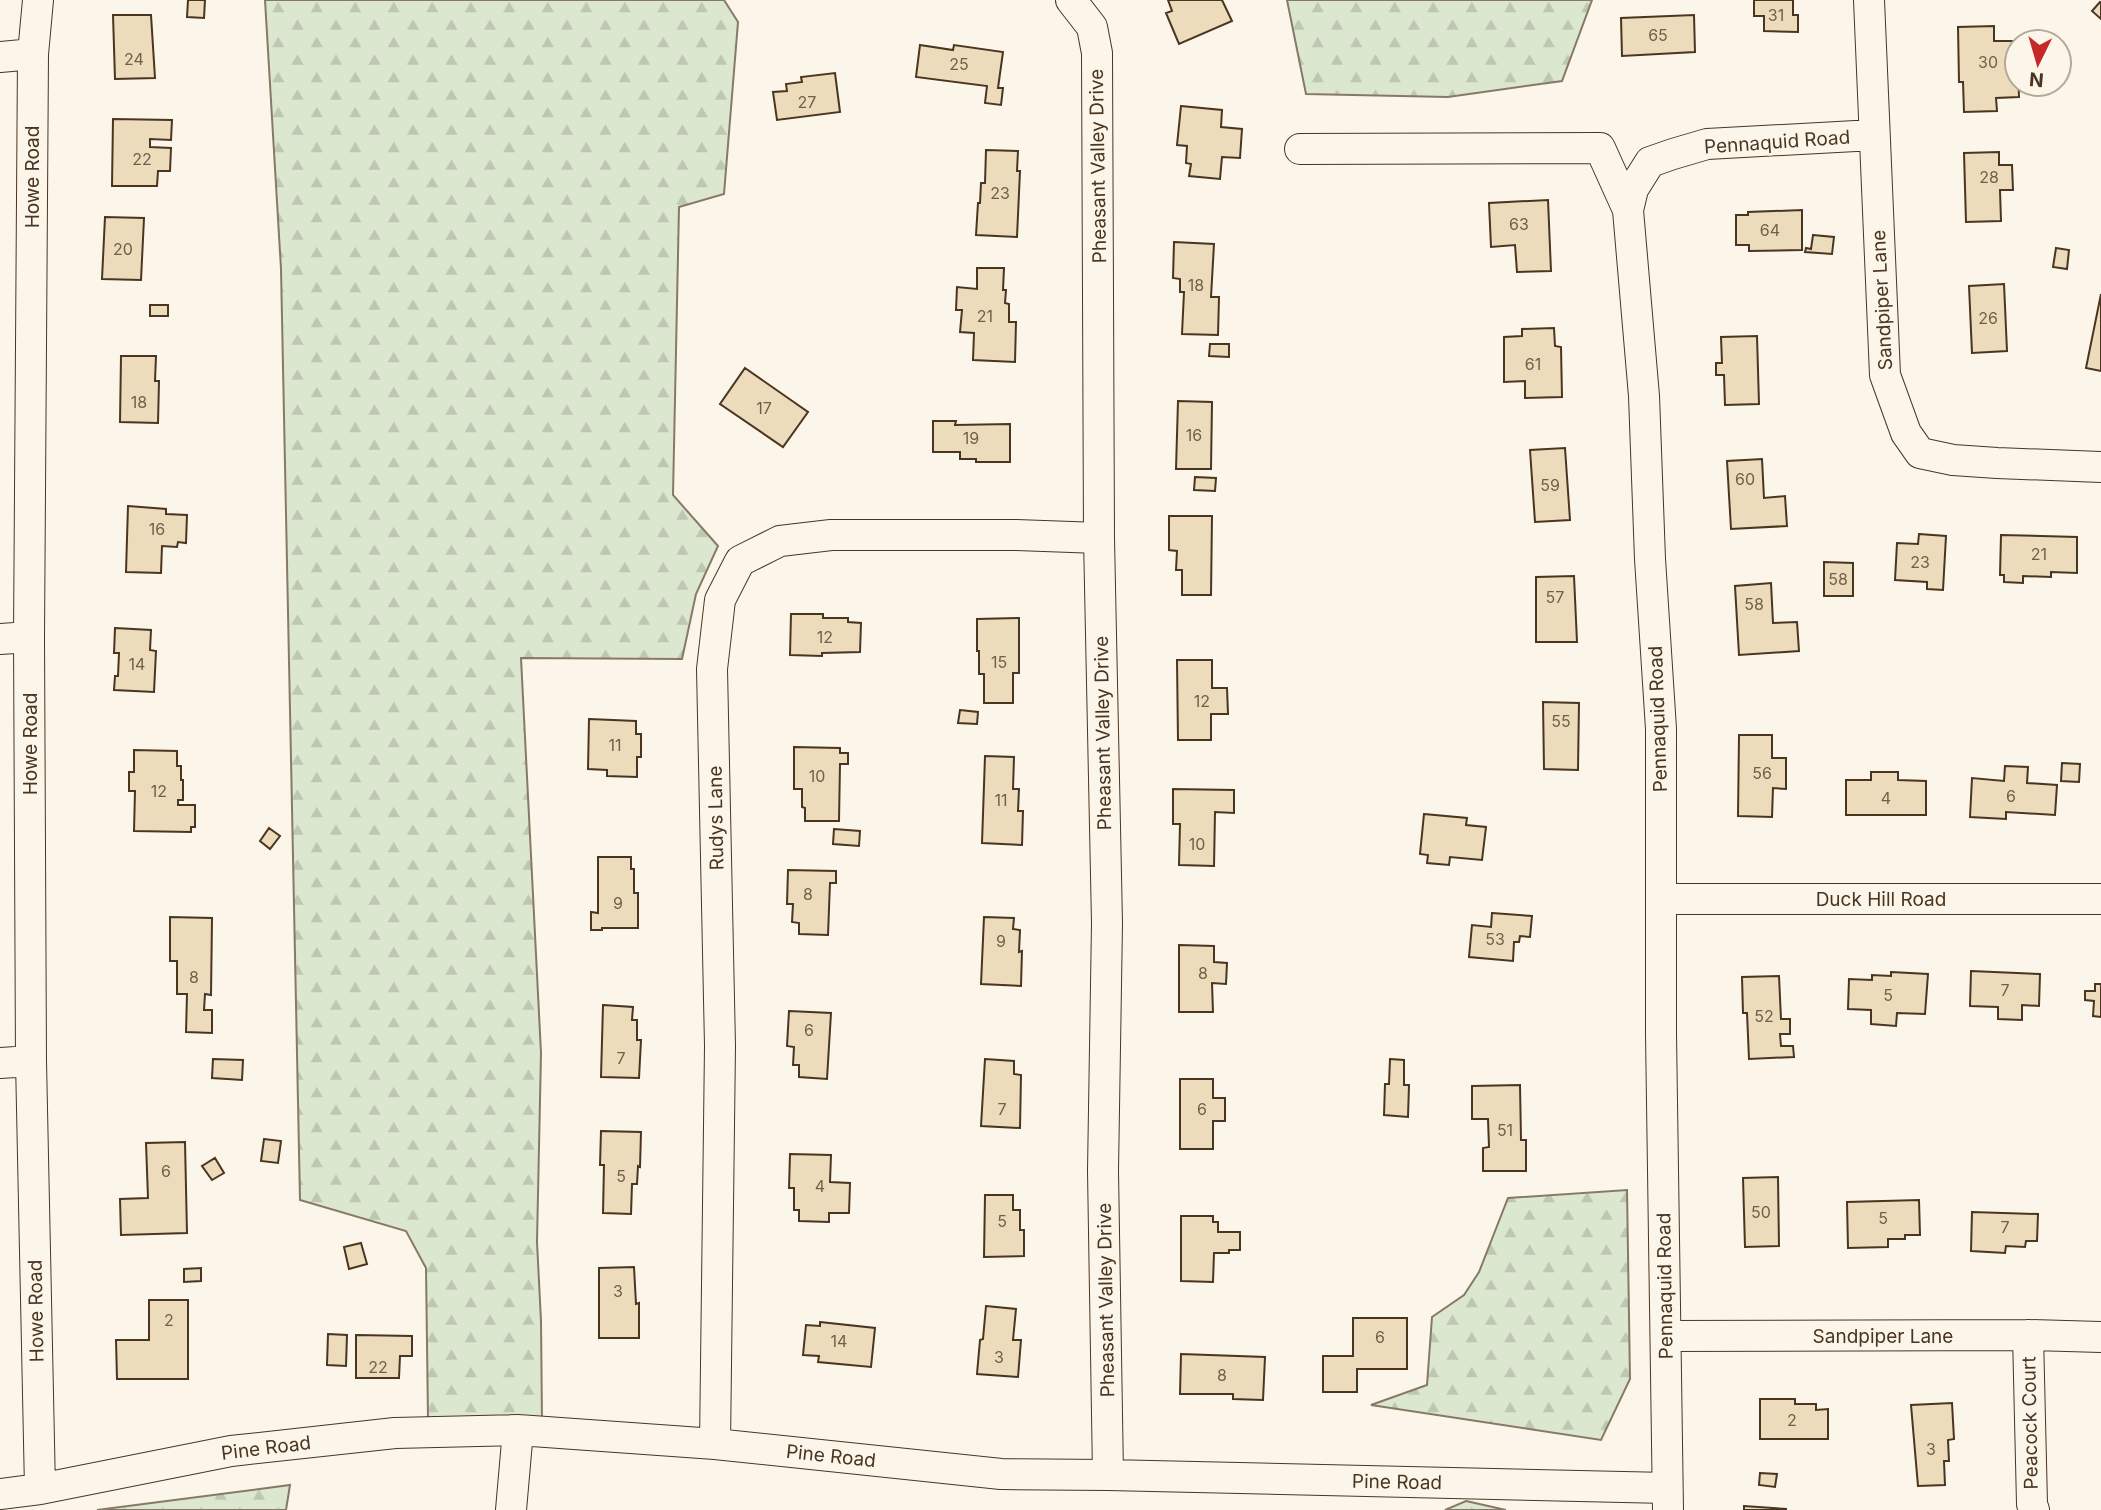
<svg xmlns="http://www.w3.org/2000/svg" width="2101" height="1510" font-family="Inter,sans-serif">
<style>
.forest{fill:url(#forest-firs);stroke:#887966;stroke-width:2}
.building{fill:#ecdcbc;stroke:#4a3520;stroke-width:2}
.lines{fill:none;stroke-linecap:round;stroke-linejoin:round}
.minor-casing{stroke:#4a3520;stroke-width:32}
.minor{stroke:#fbf6e9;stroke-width:30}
.labels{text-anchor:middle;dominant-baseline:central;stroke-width:5;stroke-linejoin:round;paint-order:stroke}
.number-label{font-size:16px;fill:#725f47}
.street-label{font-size:19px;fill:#4a3520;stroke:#fbf6e9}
</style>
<defs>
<pattern id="forest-firs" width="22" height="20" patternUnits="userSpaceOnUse" patternTransform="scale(1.75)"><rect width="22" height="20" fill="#dce7d0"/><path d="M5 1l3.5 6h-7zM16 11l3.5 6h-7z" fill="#bec7b2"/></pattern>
</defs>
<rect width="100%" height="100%" fill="#fbf6e9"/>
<!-- forest -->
<path class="forest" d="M 265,0 L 724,0 L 738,22 L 724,194 L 679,207 L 673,495 L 718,546 L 696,594 L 682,659 L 521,658 L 541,1053 L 537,1242 L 541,1321 L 542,1421 L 428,1419 L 426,1268 L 406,1231 L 300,1200 L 281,269 Z
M 1287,0 L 1592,0 L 1562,81 L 1448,97 L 1306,94 Z
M 1627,1190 L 1630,1379 L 1601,1440 L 1371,1405 L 1427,1385 L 1432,1317 L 1464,1295 L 1479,1272 L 1508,1198 Z
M 290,1485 L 286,1510 L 97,1510 Z
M 1466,1501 L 1506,1510 L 1445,1510 Z"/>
<!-- building -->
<path class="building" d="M 188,0 L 205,0 L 204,18 L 187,17 Z
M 1168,0 L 1222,0 L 1232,21 L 1179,44 L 1166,13 L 1172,11 Z
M 1754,0 L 1793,0 L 1793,15 L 1798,15 L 1798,32 L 1764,31 L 1764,16 L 1754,16 Z
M 2100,2 L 2101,3 L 2101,19 L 2092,11 Z
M 113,15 L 151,15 L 155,78 L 115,79 Z
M 1694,15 L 1695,52 L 1622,56 L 1621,18 Z
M 1994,26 L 1994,41 L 2017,41 L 2019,97 L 1996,98 L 1997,111 L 1964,112 L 1963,82 L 1959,82 L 1958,27 Z
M 920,45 L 953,50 L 954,45 L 1003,52 L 998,88 L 1003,88 L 1001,105 L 985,103 L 987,86 L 916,77 Z
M 835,73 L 840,112 L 777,120 L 773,92 L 787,91 L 786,84 L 802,82 L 801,77 Z
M 1181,106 L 1222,110 L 1221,127 L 1242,129 L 1240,158 L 1222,157 L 1220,179 L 1189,176 L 1191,164 L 1186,163 L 1187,146 L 1177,145 Z
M 113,119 L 172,120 L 171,140 L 150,139 L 150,147 L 171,148 L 170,171 L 158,171 L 157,186 L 112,186 Z
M 986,150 L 1018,151 L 1017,171 L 1020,171 L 1017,237 L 976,235 L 978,203 L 980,203 L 981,183 L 985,183 Z
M 1999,152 L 1999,165 L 2012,165 L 2013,190 L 2000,190 L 2001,221 L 1966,222 L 1964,153 Z
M 1548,200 L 1551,271 L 1517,272 L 1515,245 L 1491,247 L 1489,203 Z
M 1802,210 L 1802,250 L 1749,251 L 1749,245 L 1736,245 L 1736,215 L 1748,215 L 1748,212 Z
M 105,217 L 144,218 L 141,280 L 102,279 Z
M 1813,235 L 1834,237 L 1832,254 L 1805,252 L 1806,248 L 1811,249 Z
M 1174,242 L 1214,244 L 1211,297 L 1219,297 L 1218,335 L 1182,334 L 1184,292 L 1180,292 L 1180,279 L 1173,278 Z
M 2056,248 L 2069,250 L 2067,269 L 2053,267 Z
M 977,268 L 1004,268 L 1003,290 L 1006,290 L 1005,303 L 1009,304 L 1009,322 L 1016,322 L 1015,362 L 973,360 L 974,333 L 960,332 L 962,310 L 956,310 L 957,287 L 977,289 Z
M 2004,284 L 2007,351 L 1972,353 L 1969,286 Z
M 2101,294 L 2101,371 L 2086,368 Z
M 150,305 L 168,305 L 168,316 L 150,316 Z
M 1554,328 L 1555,346 L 1561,347 L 1562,397 L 1525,398 L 1525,381 L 1504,382 L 1504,337 L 1522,336 L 1522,329 Z
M 1757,336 L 1759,404 L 1725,405 L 1724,375 L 1716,375 L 1716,363 L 1722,363 L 1721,337 Z
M 1210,344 L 1229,344 L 1229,357 L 1209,356 Z
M 121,356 L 156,356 L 155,381 L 159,381 L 158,423 L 120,422 Z
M 745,368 L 808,412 L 783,447 L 720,404 Z
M 1178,401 L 1212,402 L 1211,469 L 1176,469 Z
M 933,421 L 956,421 L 955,425 L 1010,424 L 1010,462 L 976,462 L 976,459 L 960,459 L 960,452 L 933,452 Z
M 1565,448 L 1570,520 L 1535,522 L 1530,450 Z
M 1762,459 L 1764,498 L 1785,496 L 1787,526 L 1731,529 L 1727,461 Z
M 1195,477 L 1216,478 L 1215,491 L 1194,490 Z
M 128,506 L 166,509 L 166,514 L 187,515 L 186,543 L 178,542 L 177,547 L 162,546 L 161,573 L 126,572 Z
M 1169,516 L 1212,516 L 1211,595 L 1182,595 L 1182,570 L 1176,570 L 1177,551 L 1169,550 Z
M 1919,534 L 1946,536 L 1943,590 L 1927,589 L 1927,582 L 1895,580 L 1897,543 L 1918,544 Z
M 2001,535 L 2077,537 L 2077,573 L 2051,572 L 2051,577 L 2023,576 L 2023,583 L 2004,582 L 2004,575 L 2000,575 Z
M 1824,562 L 1853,563 L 1853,596 L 1824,596 Z
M 1574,576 L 1577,642 L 1536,642 L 1536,577 Z
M 1771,583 L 1773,623 L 1797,622 L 1799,651 L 1739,655 L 1735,586 Z
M 791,614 L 823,614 L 823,618 L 848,618 L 848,622 L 861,623 L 860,652 L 822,653 L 822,656 L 790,655 Z
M 1019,618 L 1019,673 L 1013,673 L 1013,703 L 984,703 L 984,674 L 979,674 L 979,651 L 977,651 L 977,619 Z
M 115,628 L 151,630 L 150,650 L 156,651 L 154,692 L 114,690 L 115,676 L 118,676 L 119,653 L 114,653 Z
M 1177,660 L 1212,660 L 1212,688 L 1227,688 L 1228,714 L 1211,714 L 1211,740 L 1178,740 Z
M 1543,702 L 1579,703 L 1578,770 L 1544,769 Z
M 960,710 L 978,712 L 977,724 L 958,723 Z
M 589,719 L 636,721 L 636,734 L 641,734 L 641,757 L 637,757 L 637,777 L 607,776 L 607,770 L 588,769 Z
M 1739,735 L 1772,735 L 1772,758 L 1786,758 L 1786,789 L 1773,788 L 1772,817 L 1738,816 Z
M 794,747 L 840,748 L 840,753 L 848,753 L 848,764 L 840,764 L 839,821 L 805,821 L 805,808 L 802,807 L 802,789 L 794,789 Z
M 134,750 L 177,751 L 177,766 L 181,766 L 181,780 L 183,780 L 183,800 L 178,800 L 178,805 L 195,805 L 195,827 L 191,827 L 191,832 L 134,831 L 135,791 L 129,791 L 129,772 L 134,772 Z
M 985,756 L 1014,757 L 1013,789 L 1019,789 L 1018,811 L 1023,811 L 1022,845 L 982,843 Z
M 2062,763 L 2080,764 L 2079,782 L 2061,781 Z
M 2005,766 L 2028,767 L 2027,783 L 2057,785 L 2055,815 L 2006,812 L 2006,819 L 1970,817 L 1972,778 L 2004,781 Z
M 1871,772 L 1898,772 L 1898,780 L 1926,781 L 1926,815 L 1846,815 L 1846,780 L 1871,780 Z
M 1173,789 L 1234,790 L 1234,813 L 1215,812 L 1214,866 L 1179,865 L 1180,824 L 1173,824 Z
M 1424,814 L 1467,818 L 1466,825 L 1486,827 L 1482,860 L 1450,857 L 1449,865 L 1427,863 L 1428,855 L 1420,854 Z
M 269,828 L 280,836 L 270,849 L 260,841 Z
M 834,829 L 860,831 L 859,846 L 833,844 Z
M 598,857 L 631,857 L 631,869 L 634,869 L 634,893 L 638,893 L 638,928 L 602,928 L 602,930 L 591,930 L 591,912 L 598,913 Z
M 788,870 L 836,871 L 836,883 L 830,883 L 828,935 L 799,934 L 799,923 L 792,922 L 793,904 L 787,904 Z
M 1492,913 L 1532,916 L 1530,937 L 1520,936 L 1519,942 L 1514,942 L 1513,961 L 1469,957 L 1472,925 L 1491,927 Z
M 170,917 L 212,918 L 211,995 L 205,994 L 204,1010 L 212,1010 L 212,1033 L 186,1032 L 187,994 L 177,994 L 177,961 L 170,961 Z
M 984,917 L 1014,918 L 1013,929 L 1020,930 L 1019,952 L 1022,951 L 1021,986 L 981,984 Z
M 1179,945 L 1214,946 L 1214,962 L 1227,963 L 1226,984 L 1212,983 L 1213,1012 L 1179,1012 Z
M 1971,971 L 2040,974 L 2039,1006 L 2022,1005 L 2022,1020 L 1998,1019 L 1998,1007 L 1970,1006 Z
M 1891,972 L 1928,974 L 1925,1014 L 1897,1013 L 1896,1026 L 1871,1024 L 1871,1010 L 1848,1009 L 1849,979 L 1872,980 L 1872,975 L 1891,976 Z
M 1779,976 L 1781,1019 L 1790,1019 L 1790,1034 L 1780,1034 L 1781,1046 L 1793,1046 L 1794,1057 L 1749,1059 L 1747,1013 L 1743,1013 L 1742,977 Z
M 2095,984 L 2101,984 L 2101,1017 L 2093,1016 L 2094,1001 L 2085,1000 L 2085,991 L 2095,991 Z
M 603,1005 L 633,1007 L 632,1020 L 637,1020 L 637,1040 L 641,1040 L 639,1078 L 601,1077 Z
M 789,1011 L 831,1013 L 827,1079 L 799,1077 L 799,1065 L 793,1065 L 794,1047 L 787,1046 Z
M 213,1059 L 243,1060 L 242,1080 L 212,1078 Z
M 985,1059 L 1014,1061 L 1014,1074 L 1021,1075 L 1020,1128 L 981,1126 Z
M 1390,1059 L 1404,1060 L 1404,1085 L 1409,1085 L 1408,1117 L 1384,1115 L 1385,1084 L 1389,1084 Z
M 1180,1079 L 1213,1079 L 1213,1098 L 1225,1098 L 1225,1121 L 1213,1121 L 1213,1149 L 1180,1149 Z
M 1520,1085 L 1521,1140 L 1526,1140 L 1526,1171 L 1483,1171 L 1483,1148 L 1489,1147 L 1488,1119 L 1472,1119 L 1472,1086 Z
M 601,1131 L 641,1132 L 640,1167 L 638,1166 L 637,1184 L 632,1184 L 631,1214 L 603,1213 L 604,1165 L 600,1165 Z
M 264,1139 L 281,1141 L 278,1163 L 261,1161 Z
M 185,1142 L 187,1233 L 121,1235 L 120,1199 L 148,1198 L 146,1143 Z
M 790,1154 L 831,1155 L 830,1182 L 850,1183 L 849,1213 L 829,1213 L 829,1222 L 799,1221 L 799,1210 L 794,1210 L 794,1188 L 789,1188 Z
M 215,1158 L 224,1173 L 212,1180 L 202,1166 Z
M 1778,1177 L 1779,1246 L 1745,1247 L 1743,1178 Z
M 985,1195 L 1013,1195 L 1013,1210 L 1020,1210 L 1020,1230 L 1024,1230 L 1024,1256 L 984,1257 Z
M 1919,1200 L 1920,1235 L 1905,1235 L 1905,1239 L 1888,1239 L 1888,1247 L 1848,1248 L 1847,1202 Z
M 1972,1212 L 2038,1214 L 2037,1241 L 2026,1241 L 2025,1247 L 2006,1246 L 2005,1253 L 1971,1251 Z
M 1181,1216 L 1213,1216 L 1213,1222 L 1218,1222 L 1218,1232 L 1240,1232 L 1240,1250 L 1229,1250 L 1229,1253 L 1214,1253 L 1213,1282 L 1181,1281 Z
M 361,1243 L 367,1264 L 349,1269 L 344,1247 Z
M 634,1267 L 636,1304 L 639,1303 L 639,1338 L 599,1338 L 599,1268 Z
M 201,1268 L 201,1281 L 184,1282 L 184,1269 Z
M 149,1300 L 188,1300 L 188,1379 L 117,1379 L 116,1340 L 149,1340 Z
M 986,1306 L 1016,1309 L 1013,1340 L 1021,1340 L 1018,1377 L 977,1374 L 980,1340 L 983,1339 Z
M 1353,1318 L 1407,1318 L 1407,1369 L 1357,1369 L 1357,1392 L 1323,1392 L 1323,1356 L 1353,1356 Z
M 820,1322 L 875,1328 L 871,1367 L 818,1362 L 819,1356 L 803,1355 L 806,1325 L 820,1326 Z
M 328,1334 L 347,1335 L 346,1366 L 327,1365 Z
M 356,1335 L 412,1336 L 412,1356 L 400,1356 L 399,1378 L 356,1378 Z
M 1181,1354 L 1265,1357 L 1263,1400 L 1233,1399 L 1233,1394 L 1180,1394 Z
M 1760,1399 L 1795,1399 L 1795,1404 L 1816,1404 L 1816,1410 L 1828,1409 L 1828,1439 L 1760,1439 Z
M 1952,1403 L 1954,1439 L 1948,1440 L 1949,1461 L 1944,1461 L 1945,1485 L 1918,1486 L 1911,1405 Z
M 1760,1473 L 1777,1474 L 1775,1487 L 1759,1485 Z
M 1744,1506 L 1786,1509 L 1786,1510 L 1744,1510 Z"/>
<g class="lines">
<!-- minor casing -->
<g class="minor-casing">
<path id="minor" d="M 38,0 L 33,54 L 29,637 L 31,1061 L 40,1489
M 1071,0 L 1092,27 L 1097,53 L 1099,538 L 1107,923 L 1103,1171 L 1108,1475
M 1869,0 L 1885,375 L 1906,433 L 1920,453 L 1953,460 L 1997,463 L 2101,467
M 0,57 L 33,54
M 1300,149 L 1600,148 L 1628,210
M 0,639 L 29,637
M 1662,899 L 2101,899
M 0,1063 L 31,1061
M 2028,1335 L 2032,1504 L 2034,1510
M 1666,1336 L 2028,1335 L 2101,1337
M 715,1444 L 720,1046 L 712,669 L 720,600 L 740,561 L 780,541 L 831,535 L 1016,535 L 1099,538
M 0,1494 L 40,1489 L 231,1451 L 395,1433 L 518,1430 L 715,1444 L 1001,1474 L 1108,1475 L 1667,1488
M 511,1510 L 518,1430
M 1668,1510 L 1661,1034 L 1661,729 L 1650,559 L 1644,396 L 1628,210 L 1633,189 L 1650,162 L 1673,154 L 1707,144 L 1874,135"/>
</g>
<!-- minor -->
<use href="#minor" class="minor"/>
</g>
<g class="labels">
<!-- number labels -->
<g class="number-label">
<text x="1776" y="15">31</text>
<text x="1658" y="35">65</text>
<text x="134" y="59">24</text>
<text x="1988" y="62">30</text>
<text x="959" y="64">25</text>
<text x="807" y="102">27</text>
<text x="142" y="159">22</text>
<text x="1989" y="177">28</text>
<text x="1000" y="193">23</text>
<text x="1519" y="224">63</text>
<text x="1770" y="230">64</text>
<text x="123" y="249">20</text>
<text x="1196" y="285">18</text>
<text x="985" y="316">21</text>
<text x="1988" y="318">26</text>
<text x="1533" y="364">61</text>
<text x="139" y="402">18</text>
<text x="764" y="408">17</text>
<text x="1194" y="435">16</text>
<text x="971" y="438">19</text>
<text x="1745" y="479">60</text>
<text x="1550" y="485">59</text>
<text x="157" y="529">16</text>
<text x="2039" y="554">21</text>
<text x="1920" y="562">23</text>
<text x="1838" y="579">58</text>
<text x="1555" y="597">57</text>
<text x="1754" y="604">58</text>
<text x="825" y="637">12</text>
<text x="999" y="662">15</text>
<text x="137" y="664">14</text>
<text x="1202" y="701">12</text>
<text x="1561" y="721">55</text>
<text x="615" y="745">11</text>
<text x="1762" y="773">56</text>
<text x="817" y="776">10</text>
<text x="159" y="791">12</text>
<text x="2011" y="796">6</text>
<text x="1886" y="798">4</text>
<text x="1001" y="800">11</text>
<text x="1197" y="844">10</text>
<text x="808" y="894">8</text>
<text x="618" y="903">9</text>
<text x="1495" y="939">53</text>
<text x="1001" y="941">9</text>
<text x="1203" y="973">8</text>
<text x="194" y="977">8</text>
<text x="2005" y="990">7</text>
<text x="1888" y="995">5</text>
<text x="1764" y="1016">52</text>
<text x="809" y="1030">6</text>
<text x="621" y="1058">7</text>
<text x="1002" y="1109">7</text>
<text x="1202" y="1109">6</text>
<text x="1505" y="1130">51</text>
<text x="166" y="1171">6</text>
<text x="621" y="1176">5</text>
<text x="820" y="1186">4</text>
<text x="1761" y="1212">50</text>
<text x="1883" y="1218">5</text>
<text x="1002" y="1221">5</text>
<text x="2005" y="1227">7</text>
<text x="618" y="1291">3</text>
<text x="169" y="1320">2</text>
<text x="1380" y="1337">6</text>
<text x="839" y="1341">14</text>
<text x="999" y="1357">3</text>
<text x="378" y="1367">22</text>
<text x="1222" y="1375">8</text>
<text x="1792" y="1420">2</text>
<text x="1931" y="1449">3</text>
</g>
<!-- street labels -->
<g class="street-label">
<text transform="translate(1777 142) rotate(-4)">Pennaquid Road</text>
<text transform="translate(1098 166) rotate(-91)">Pheasant Valley Drive</text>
<text transform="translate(32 177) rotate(-90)">Howe Road</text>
<text transform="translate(1882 300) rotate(-93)">Sandpiper Lane</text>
<text transform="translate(1658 719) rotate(-92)">Pennaquid Road</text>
<text transform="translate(1103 733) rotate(-91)">Pheasant Valley Drive</text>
<text transform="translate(30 744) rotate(-90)">Howe Road</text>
<text transform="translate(716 818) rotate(-91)">Rudys Lane</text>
<text x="1881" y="899">Duck Hill Road</text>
<text transform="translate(1665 1286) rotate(-91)">Pennaquid Road</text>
<text transform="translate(1106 1300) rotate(-91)">Pheasant Valley Drive</text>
<text transform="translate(36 1311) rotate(-91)">Howe Road</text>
<text x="1883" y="1336">Sandpiper Lane</text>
<text transform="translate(2030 1423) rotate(-91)">Peacock Court</text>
<text transform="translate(266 1448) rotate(-7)">Pine Road</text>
<text transform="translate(831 1456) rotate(6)">Pine Road</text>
<text transform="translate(1397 1482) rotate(1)">Pine Road</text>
</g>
</g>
<!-- north arrow -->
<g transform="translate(2038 63) rotate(185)"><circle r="33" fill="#fbf6e9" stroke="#b4a999" stroke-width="2"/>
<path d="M0-5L12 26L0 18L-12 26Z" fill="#c62828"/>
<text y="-10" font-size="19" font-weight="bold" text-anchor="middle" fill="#4a3520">N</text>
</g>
</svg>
